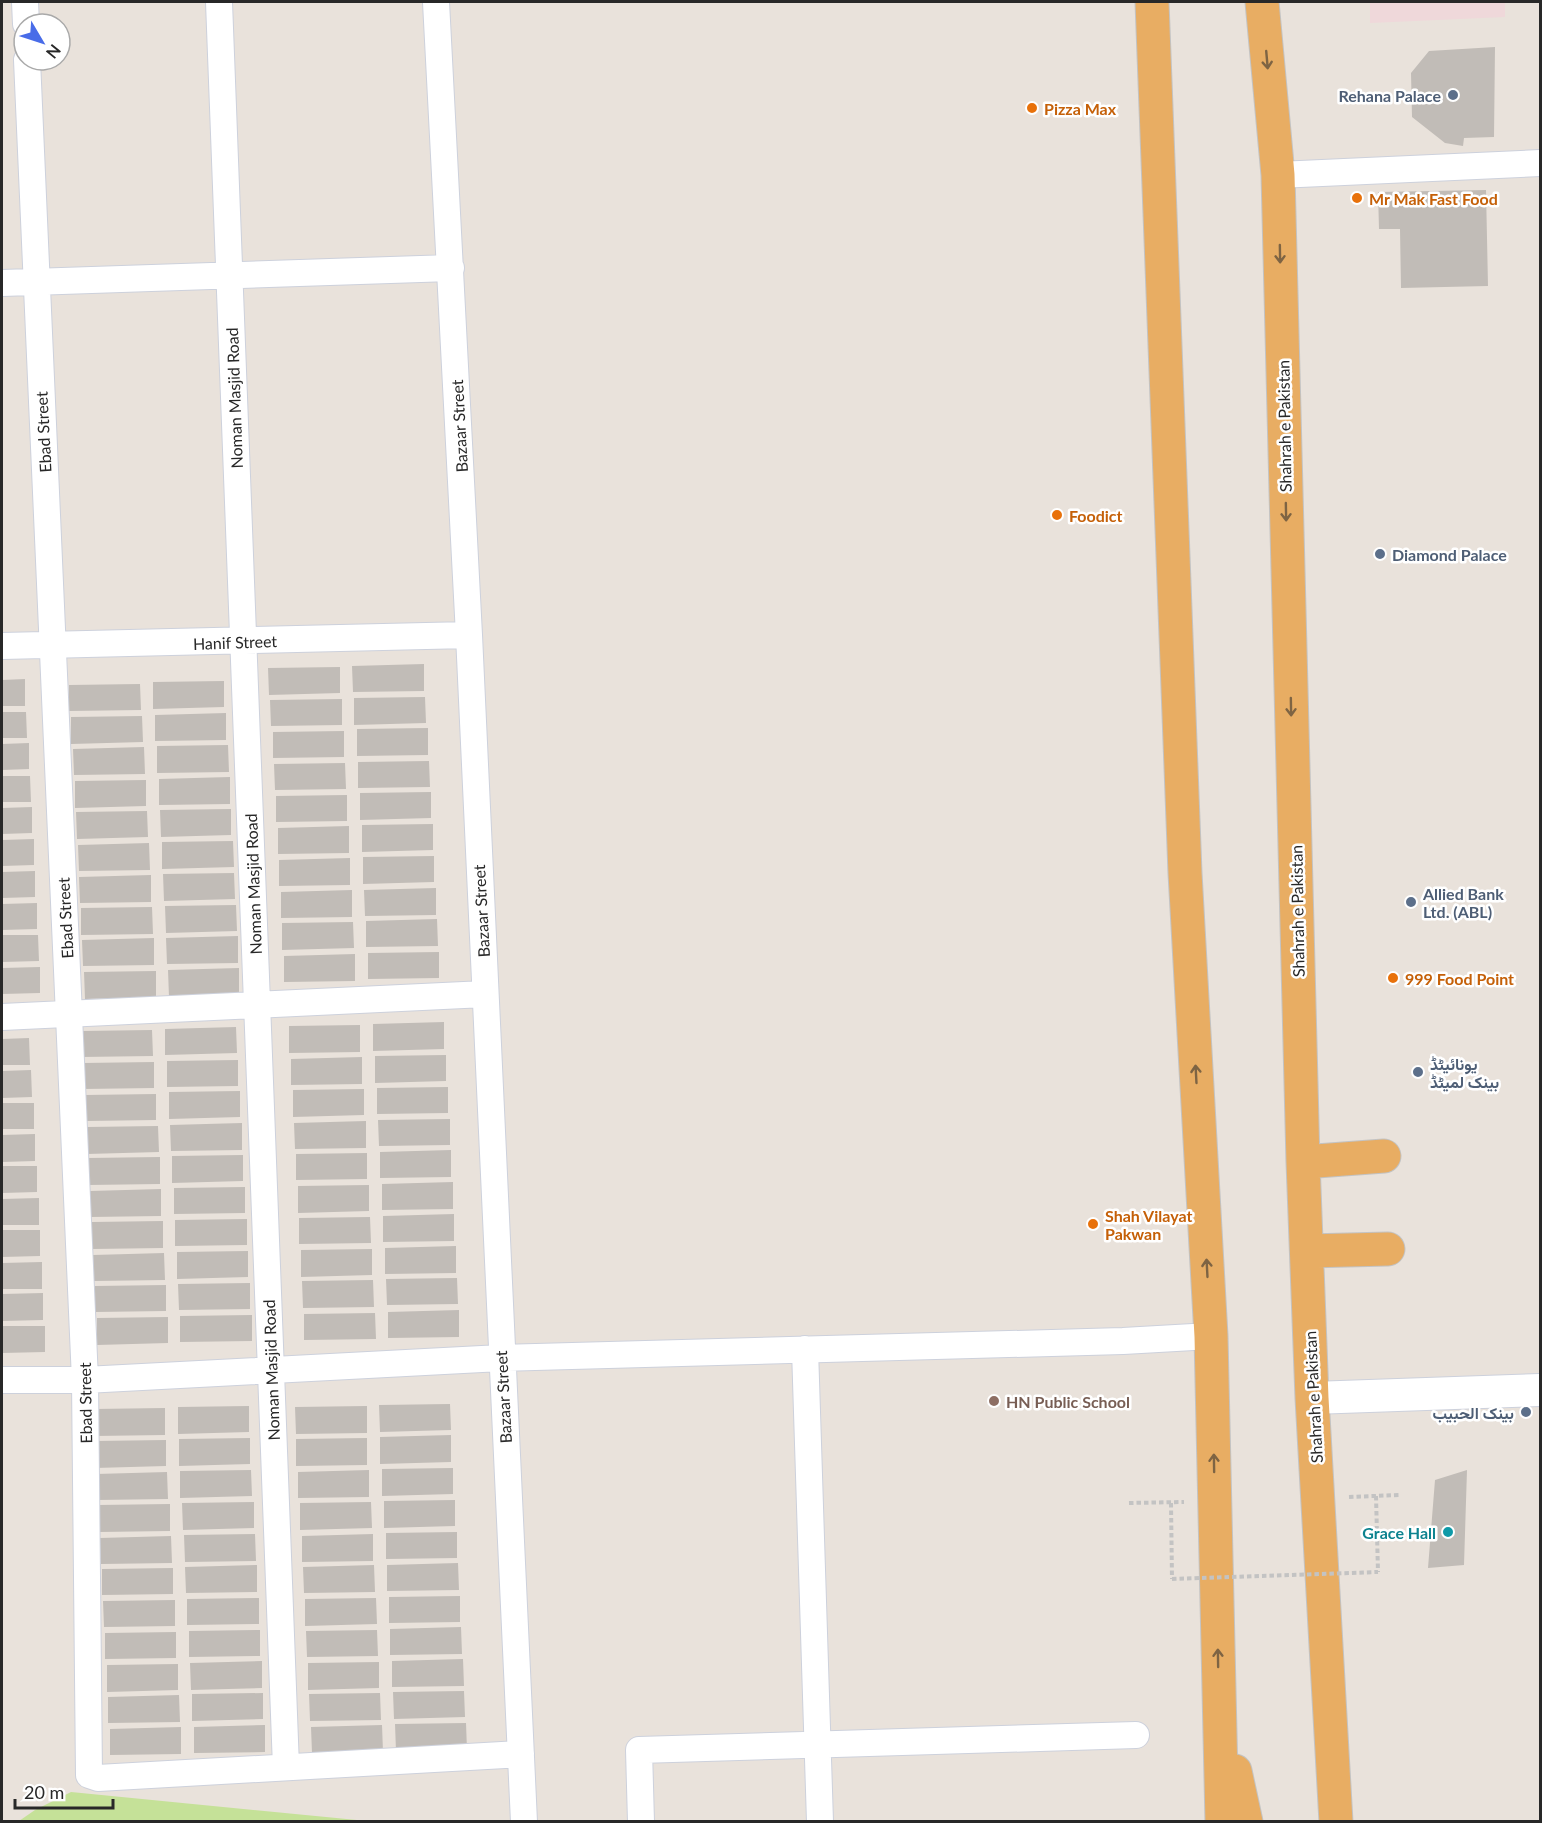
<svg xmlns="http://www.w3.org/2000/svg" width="1542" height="1823" font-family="Lato,Vazirmatn,sans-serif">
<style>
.medical{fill:#efd8da}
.pitch{fill:#c5e198}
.building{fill:#c1bcb7}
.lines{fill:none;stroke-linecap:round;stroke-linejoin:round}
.minor-casing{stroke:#cdd1dc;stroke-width:28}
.tertiary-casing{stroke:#cdd1dc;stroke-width:34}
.trunk-casing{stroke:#c3c3c3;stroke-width:35}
.path{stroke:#c3c3c3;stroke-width:4;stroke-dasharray:4.5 3;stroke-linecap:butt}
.minor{stroke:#fff;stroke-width:26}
.tertiary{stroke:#fff;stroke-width:32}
.trunk{stroke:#e8ad63;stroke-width:33}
.path-bridge{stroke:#c3c3c3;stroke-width:4;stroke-dasharray:4.5 3;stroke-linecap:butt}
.oneway{stroke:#7e6443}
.service-dot{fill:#5c6f8a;stroke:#fff;stroke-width:2}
.food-dot{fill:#e8710a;stroke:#fff;stroke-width:2}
.education-dot{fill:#8d6e63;stroke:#fff;stroke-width:2}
.culture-dot{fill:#0f9aa8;stroke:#fff;stroke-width:2}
.labels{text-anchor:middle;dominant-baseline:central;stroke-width:5;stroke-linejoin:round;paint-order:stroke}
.service-label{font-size:16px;font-weight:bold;fill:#4e5e75;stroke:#fff;text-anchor:start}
.food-label{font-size:16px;font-weight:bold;fill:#c56008;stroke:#fff;text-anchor:start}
.street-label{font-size:16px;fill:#282828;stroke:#fff}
.education-label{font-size:16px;font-weight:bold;fill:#785e54;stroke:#fff;text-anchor:start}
.culture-label{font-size:16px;font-weight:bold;fill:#0d838f;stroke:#fff;text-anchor:end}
</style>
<rect width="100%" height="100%" fill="#e9e2db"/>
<!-- medical -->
<path class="medical" d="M 1370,2 L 1505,2 L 1505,17 L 1370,23 Z"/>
<!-- pitch -->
<path class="pitch" d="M 71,1792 L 367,1821 L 19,1821 L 35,1810 Z"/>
<!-- building -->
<path class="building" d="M 1495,47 L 1494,137 L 1464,138 L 1463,146 L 1445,143 L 1412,117 L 1411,73 L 1429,51 Z
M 1486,190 L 1488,286 L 1401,288 L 1400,229 L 1379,229 L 1378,192 Z
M 424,664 L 424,691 L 353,692 L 352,666 Z
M 340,667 L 340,693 L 269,695 L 268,668 Z
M 25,679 L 25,706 L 2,706 L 2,680 Z
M 224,681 L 224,707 L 153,709 L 153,682 Z
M 140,684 L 141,710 L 69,711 L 69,685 Z
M 425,697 L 426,723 L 354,725 L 354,698 Z
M 342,699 L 342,725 L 271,726 L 270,700 Z
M 2,712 L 26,712 L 27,738 L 2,738 Z
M 226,713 L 226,740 L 155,741 L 155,715 Z
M 142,716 L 143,742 L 71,744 L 71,717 Z
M 428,728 L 428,755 L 357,756 L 357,729 Z
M 344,731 L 344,757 L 273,758 L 273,732 Z
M 29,743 L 29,769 L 2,770 L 2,744 Z
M 228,745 L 229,772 L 157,773 L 157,746 Z
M 144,747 L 145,774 L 74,775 L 73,749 Z
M 429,761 L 430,787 L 358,788 L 358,762 Z
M 345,763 L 346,789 L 275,790 L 274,764 Z
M 2,776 L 30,776 L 31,802 L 2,802 Z
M 230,777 L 230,804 L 159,805 L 159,779 Z
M 146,780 L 146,806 L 75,808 L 75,781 Z
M 431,792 L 431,818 L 360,820 L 360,793 Z
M 347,795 L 347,821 L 276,822 L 276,796 Z
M 32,807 L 32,833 L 2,834 L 2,808 Z
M 231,809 L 231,835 L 161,837 L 160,810 Z
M 147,811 L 148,837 L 77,839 L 76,812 Z
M 433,824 L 433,850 L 362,852 L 362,825 Z
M 349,826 L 349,853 L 278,854 L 278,828 Z
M 34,839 L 34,865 L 2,866 L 2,840 Z
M 233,841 L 234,867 L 162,869 L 162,842 Z
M 149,843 L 150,870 L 79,871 L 78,845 Z
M 434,856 L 434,882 L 363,884 L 363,857 Z
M 350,858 L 350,885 L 279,886 L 279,860 Z
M 35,871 L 35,897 L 2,898 L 2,872 Z
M 234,873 L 235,899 L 164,901 L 163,874 Z
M 151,875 L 151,902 L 80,903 L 79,877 Z
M 436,888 L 436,915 L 365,916 L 364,890 Z
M 352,890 L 352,917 L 281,918 L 281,892 Z
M 37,903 L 37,929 L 2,930 L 2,904 Z
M 236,905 L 237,931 L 166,933 L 165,906 Z
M 152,907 L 153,934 L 81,935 L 81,908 Z
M 437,919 L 438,946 L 366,947 L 366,921 Z
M 353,922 L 354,948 L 282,950 L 282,923 Z
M 2,935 L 38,935 L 39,961 L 2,962 Z
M 238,936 L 238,963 L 167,964 L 166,938 Z
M 154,938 L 154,965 L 83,966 L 82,940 Z
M 439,952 L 439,978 L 368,979 L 368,953 Z
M 355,954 L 355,981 L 284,982 L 284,956 Z
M 40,967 L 40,993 L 2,994 L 2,968 Z
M 239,968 L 239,995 L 169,997 L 168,970 Z
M 156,971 L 156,997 L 85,999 L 84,972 Z
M 444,1022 L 444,1049 L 373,1051 L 373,1024 Z
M 360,1025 L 360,1052 L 289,1053 L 289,1026 Z
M 236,1027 L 237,1053 L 165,1055 L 165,1029 Z
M 152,1030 L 153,1056 L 81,1057 L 81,1031 Z
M 29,1038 L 30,1065 L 2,1065 L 2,1039 Z
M 446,1055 L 446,1081 L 375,1083 L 375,1056 Z
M 362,1057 L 362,1084 L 291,1085 L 291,1059 Z
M 238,1060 L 238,1086 L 167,1087 L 167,1061 Z
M 154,1062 L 154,1088 L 83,1089 L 83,1063 Z
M 31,1070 L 32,1097 L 2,1098 L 2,1071 Z
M 448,1087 L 448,1113 L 377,1114 L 377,1088 Z
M 364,1089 L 364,1115 L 293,1117 L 293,1090 Z
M 240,1091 L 240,1117 L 169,1119 L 169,1092 Z
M 156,1094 L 156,1120 L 86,1121 L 85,1095 Z
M 2,1103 L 34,1103 L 34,1129 L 2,1129 Z
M 450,1119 L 450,1145 L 379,1146 L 378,1120 Z
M 366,1121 L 366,1148 L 295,1149 L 294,1123 Z
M 242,1123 L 242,1150 L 171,1151 L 170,1125 Z
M 158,1126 L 159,1152 L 87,1154 L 87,1127 Z
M 35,1134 L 35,1161 L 2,1162 L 2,1135 Z
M 451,1150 L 451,1177 L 380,1178 L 380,1152 Z
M 367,1153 L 367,1179 L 296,1180 L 296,1154 Z
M 243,1155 L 243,1181 L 172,1183 L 172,1156 Z
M 160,1157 L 160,1184 L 88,1185 L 88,1158 Z
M 2,1166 L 37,1166 L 37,1192 L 2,1193 Z
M 453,1182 L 453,1209 L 382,1210 L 382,1184 Z
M 369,1185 L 369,1211 L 298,1213 L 298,1186 Z
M 245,1187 L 245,1213 L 174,1214 L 174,1188 Z
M 161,1189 L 161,1216 L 90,1217 L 90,1191 Z
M 39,1198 L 39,1225 L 2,1225 L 2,1199 Z
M 454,1214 L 454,1241 L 383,1242 L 383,1216 Z
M 370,1217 L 371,1243 L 299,1244 L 299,1218 Z
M 247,1219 L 247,1245 L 175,1246 L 175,1220 Z
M 163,1221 L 163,1248 L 92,1249 L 92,1222 Z
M 2,1230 L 40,1230 L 40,1256 L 2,1257 Z
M 456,1246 L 456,1273 L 385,1274 L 385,1248 Z
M 372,1249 L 372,1275 L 301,1277 L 301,1250 Z
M 248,1251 L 248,1277 L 177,1279 L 177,1252 Z
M 164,1253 L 165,1280 L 94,1281 L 93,1255 Z
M 42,1262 L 42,1289 L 2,1289 L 2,1263 Z
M 457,1278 L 458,1304 L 387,1305 L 386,1279 Z
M 373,1280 L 374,1307 L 303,1308 L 302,1281 Z
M 250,1283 L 250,1309 L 179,1310 L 178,1284 Z
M 166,1285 L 166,1311 L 95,1312 L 95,1286 Z
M 43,1293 L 43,1320 L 2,1321 L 2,1294 Z
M 459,1310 L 459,1337 L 388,1338 L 388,1312 Z
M 375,1313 L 376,1339 L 304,1340 L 304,1314 Z
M 252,1315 L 252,1341 L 180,1342 L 180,1316 Z
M 168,1317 L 168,1343 L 97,1345 L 97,1318 Z
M 2,1326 L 45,1326 L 45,1352 L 2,1353 Z
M 450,1404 L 451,1430 L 380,1432 L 379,1405 Z
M 249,1406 L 249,1432 L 178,1434 L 178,1407 Z
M 367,1406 L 367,1433 L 296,1434 L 295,1407 Z
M 165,1408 L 165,1435 L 94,1436 L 94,1409 Z
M 451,1435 L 451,1462 L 380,1464 L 380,1437 Z
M 250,1438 L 250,1464 L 179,1466 L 179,1439 Z
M 367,1438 L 367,1465 L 296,1466 L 296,1439 Z
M 166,1440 L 166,1466 L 95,1468 L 95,1441 Z
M 453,1468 L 453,1494 L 382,1496 L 382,1469 Z
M 251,1470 L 252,1496 L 180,1498 L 180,1471 Z
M 369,1470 L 369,1497 L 298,1498 L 298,1472 Z
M 1467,1470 L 1464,1565 L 1428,1568 L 1435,1480 Z
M 167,1472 L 168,1499 L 97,1500 L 96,1474 Z
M 455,1500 L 455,1526 L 384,1528 L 384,1501 Z
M 254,1502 L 254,1528 L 183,1530 L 182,1503 Z
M 371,1502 L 372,1528 L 300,1530 L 300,1503 Z
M 170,1504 L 170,1531 L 99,1532 L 98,1505 Z
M 457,1532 L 457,1558 L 386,1559 L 386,1533 Z
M 255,1534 L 256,1561 L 185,1562 L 184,1535 Z
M 373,1534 L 373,1561 L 302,1562 L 302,1536 Z
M 171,1536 L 172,1563 L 101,1564 L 100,1538 Z
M 458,1563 L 459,1590 L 387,1591 L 387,1565 Z
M 257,1565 L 257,1592 L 186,1593 L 185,1567 Z
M 374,1565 L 375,1592 L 304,1593 L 303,1567 Z
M 173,1568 L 173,1594 L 102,1595 L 102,1569 Z
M 460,1596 L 460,1622 L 389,1623 L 389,1597 Z
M 259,1598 L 259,1624 L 187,1625 L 187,1599 Z
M 376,1598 L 377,1624 L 305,1626 L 305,1599 Z
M 175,1600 L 175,1626 L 104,1627 L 103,1601 Z
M 461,1627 L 462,1654 L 390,1655 L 390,1629 Z
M 260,1630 L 260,1656 L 189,1657 L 189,1631 Z
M 377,1630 L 378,1656 L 307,1657 L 306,1631 Z
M 176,1632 L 176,1658 L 105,1659 L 105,1633 Z
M 463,1659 L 464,1686 L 392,1687 L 392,1661 Z
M 262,1661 L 262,1688 L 191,1690 L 190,1663 Z
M 379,1662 L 379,1688 L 308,1690 L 308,1663 Z
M 178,1664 L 178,1690 L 107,1692 L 107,1665 Z
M 464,1691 L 465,1717 L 394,1719 L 393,1692 Z
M 263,1693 L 263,1719 L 192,1721 L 192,1694 Z
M 380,1693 L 381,1720 L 310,1721 L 309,1694 Z
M 179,1695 L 180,1722 L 108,1723 L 108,1697 Z
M 466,1723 L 467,1750 L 396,1751 L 395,1724 Z
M 265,1725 L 265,1752 L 194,1753 L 194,1727 Z
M 382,1725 L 383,1752 L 312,1753 L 311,1727 Z
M 181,1727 L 181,1754 L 110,1755 L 110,1729 Z"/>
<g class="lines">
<!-- minor casing -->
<g class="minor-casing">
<path id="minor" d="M 25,2 L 26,24
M 219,2 L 286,1767
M 436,2 L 469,635 L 524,1822
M 27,60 L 85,1380 L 89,1775 L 98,1778 L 521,1754
M 1278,175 L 1540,163
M 2,283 L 451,268
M 2,646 L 469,635
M 2,1017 L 485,994
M 805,1349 L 820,1822
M 2,1380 L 85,1380 L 501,1358 L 1123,1341 L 1211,1336
M 641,1822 L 639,1750 L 1136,1735"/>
</g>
<!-- tertiary casing -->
<g class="tertiary-casing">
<path id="tertiary" d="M 1312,1398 L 1540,1390"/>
</g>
<!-- trunk casing -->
<g class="trunk-casing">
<path id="trunk" d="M 1152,2 L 1185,873 L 1211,1336 L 1222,1822
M 1262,2 L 1278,175 L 1303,1162 L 1312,1398 L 1336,1822
M 1303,1162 L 1384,1156
M 1307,1251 L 1388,1249
M 1235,1771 L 1246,1822"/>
</g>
<!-- path -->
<path class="path" d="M 1376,1496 L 1378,1572
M 1349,1497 L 1399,1495
M 1129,1503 L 1184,1502
M 1171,1503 L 1172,1579"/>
<!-- minor -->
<use href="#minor" class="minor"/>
<!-- tertiary -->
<use href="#tertiary" class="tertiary"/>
<!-- trunk -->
<use href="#trunk" class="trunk"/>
<!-- path-bridge -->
<path class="path-bridge" d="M 1172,1579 L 1378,1572"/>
</g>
<!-- one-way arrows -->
<defs><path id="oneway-shaft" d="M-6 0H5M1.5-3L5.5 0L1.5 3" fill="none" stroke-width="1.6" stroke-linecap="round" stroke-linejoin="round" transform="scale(1.5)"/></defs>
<g class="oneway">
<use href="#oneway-shaft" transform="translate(1267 60) rotate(85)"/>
<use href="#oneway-shaft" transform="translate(1280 254) rotate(89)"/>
<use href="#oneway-shaft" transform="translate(1286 512) rotate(89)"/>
<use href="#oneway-shaft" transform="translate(1291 707) rotate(89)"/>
<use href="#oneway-shaft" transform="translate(1196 1074) rotate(-93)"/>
<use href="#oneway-shaft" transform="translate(1207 1268) rotate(-93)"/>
<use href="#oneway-shaft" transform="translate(1214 1463) rotate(-91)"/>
<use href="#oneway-shaft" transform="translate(1218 1658) rotate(-91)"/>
</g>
<!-- markers -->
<g class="service-dot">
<circle cx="1453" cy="95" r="6"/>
<circle cx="1380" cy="554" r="6"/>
<circle cx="1411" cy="902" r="6"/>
<circle cx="1418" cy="1072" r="6"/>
<circle cx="1526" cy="1412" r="6"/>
</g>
<g class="food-dot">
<circle cx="1032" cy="108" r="6"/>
<circle cx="1357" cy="198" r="6"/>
<circle cx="1057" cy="515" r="6"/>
<circle cx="1393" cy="978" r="6"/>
<circle cx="1093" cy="1224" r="6"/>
</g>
<circle class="education-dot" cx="994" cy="1401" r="6"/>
<circle class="culture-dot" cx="1448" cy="1532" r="6"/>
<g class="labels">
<!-- service labels -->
<g class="service-label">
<text x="1441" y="95" text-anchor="end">Rehana Palace</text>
<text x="1392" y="554">Diamond Palace</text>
<text x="1423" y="893">Allied Bank<tspan x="1423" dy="18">Ltd. (ABL)</tspan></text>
<text x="1430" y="1063">یونائیٹڈ<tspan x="1430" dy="18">بینک لمیٹڈ</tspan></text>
<text x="1514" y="1412" text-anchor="end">بينک الحبيب</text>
</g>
<!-- food labels -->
<g class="food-label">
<text x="1044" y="108">Pizza Max</text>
<text x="1369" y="198">Mr Mak Fast Food</text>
<text x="1069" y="515">Foodict</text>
<text x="1405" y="978">999 Food Point</text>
<text x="1105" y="1215">Shah Vilayat<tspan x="1105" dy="18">Pakwan</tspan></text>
</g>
<!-- street labels -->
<g class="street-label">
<text transform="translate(234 398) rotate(-92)">Noman Masjid Road</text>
<text transform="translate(459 426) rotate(-93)">Bazaar Street</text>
<text transform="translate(1284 426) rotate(-91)">Shahrah e Pakistan</text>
<text transform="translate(43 432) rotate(-93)">Ebad Street</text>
<text transform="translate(235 642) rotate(-2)">Hanif Street</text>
<text transform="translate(253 884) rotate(-92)">Noman Masjid Road</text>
<text transform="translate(481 911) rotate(-93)">Bazaar Street</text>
<text transform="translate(1297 911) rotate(-91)">Shahrah e Pakistan</text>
<text transform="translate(65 918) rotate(-93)">Ebad Street</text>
<text transform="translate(271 1370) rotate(-92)">Noman Masjid Road</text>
<text transform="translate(503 1397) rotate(-93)">Bazaar Street</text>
<text transform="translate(1313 1397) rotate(-93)">Shahrah e Pakistan</text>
<text transform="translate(85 1403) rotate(-91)">Ebad Street</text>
</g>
<!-- education labels -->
<g class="education-label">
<text x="1006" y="1401">HN Public School</text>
</g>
<!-- culture labels -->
<g class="culture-label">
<text x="1436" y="1532">Grace Hall</text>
</g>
</g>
<!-- border -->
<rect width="1542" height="1823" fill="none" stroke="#282828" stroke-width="6"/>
<!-- north arrow -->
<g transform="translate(42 42) rotate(129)"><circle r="28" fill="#ffffff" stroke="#a9a9a9" stroke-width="1.5"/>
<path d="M0-4.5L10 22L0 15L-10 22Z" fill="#496ce8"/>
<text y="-9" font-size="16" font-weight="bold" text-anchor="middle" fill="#282828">N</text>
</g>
<!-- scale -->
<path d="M15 1799v9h98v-9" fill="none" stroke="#282828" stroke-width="3"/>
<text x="24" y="1799" font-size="18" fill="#282828" stroke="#ffffff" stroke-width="4.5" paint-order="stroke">20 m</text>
</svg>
